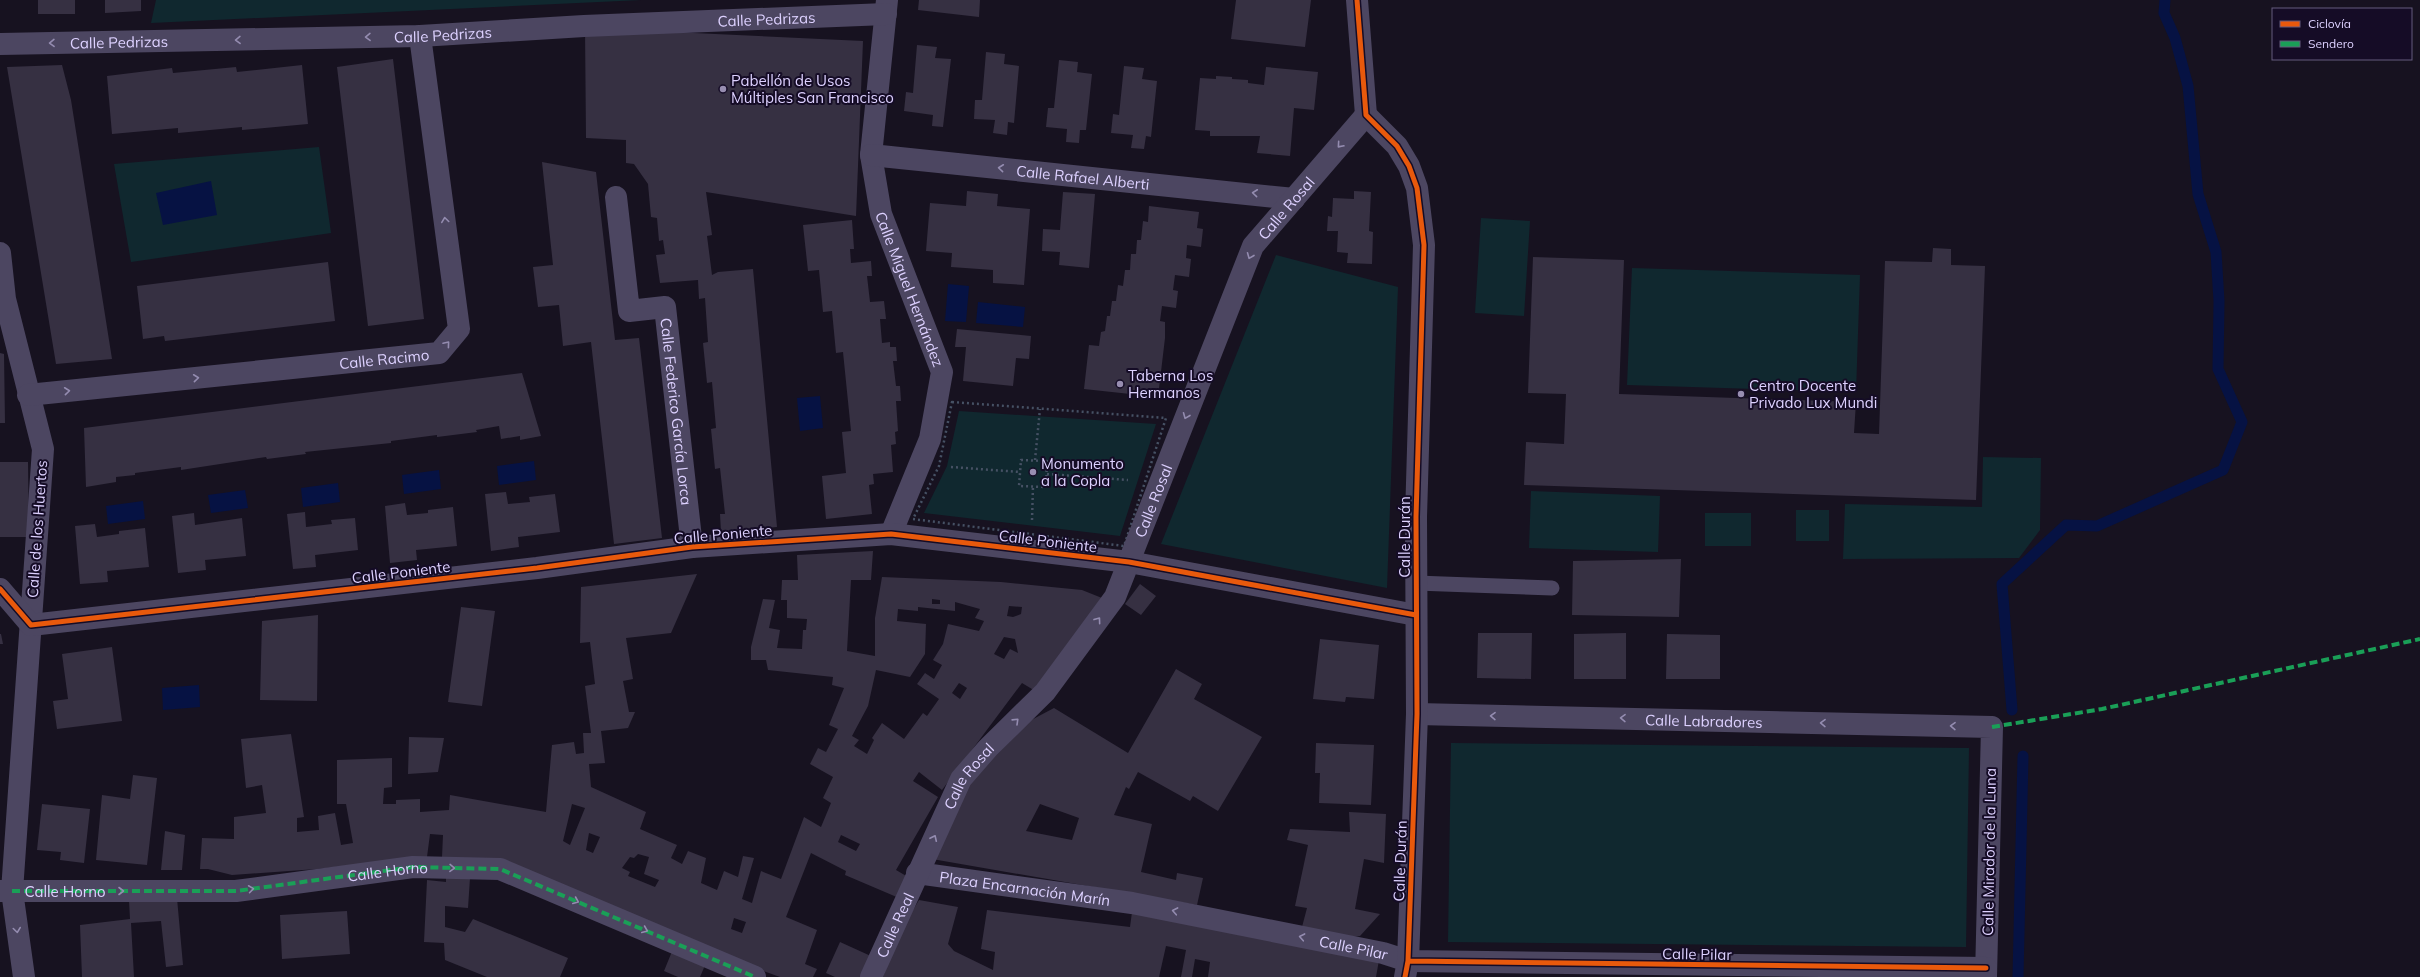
<svg xmlns="http://www.w3.org/2000/svg" width="2420" height="977" font-family="Mulish,sans-serif">
<style>
.green{fill:#10282f}
.water{fill:#061243}
.lines{fill:none;stroke-linecap:round;stroke-linejoin:round}
.stream{stroke:#061243;stroke-width:11}
.building{fill:#363042;fill-rule:evenodd}
.path{stroke:#465164;stroke-width:2.5;stroke-dasharray:2 3;stroke-linecap:butt}
.service{stroke:#4c4661;stroke-width:15}
.minor{stroke:#4c4661;stroke-width:22}
.tertiary{stroke:#4c4661;stroke-width:22}
.quiet{stroke:#1a9f57;stroke-width:4;stroke-dasharray:8 4;stroke-linecap:butt}
.cycleway-casing{stroke:#150c26;stroke-width:8}
.cycleway{stroke:#e8590c;stroke-width:5}
.oneway{stroke:#948cb0}
.poi-dot{fill:#988eb1;stroke:#150c26;stroke-width:1.5}
.labels{text-anchor:middle;dominant-baseline:central;stroke-width:4;stroke-linejoin:round;paint-order:stroke}
.street-label{font-size:15px;fill:#ddd1ff;stroke:#150c26}
.poi-label{font-size:15px;fill:#ddd1ff;stroke:#150c26;text-anchor:start}
</style>
<rect width="100%" height="100%" fill="#171220"/>
<!-- green -->
<path class="green" d="M 156,0 L 641,0 L 151,23 Z
M 319,147 L 331,233 L 131,262 L 114,164 Z
M 1481,218 L 1530,221 L 1524,316 L 1475,313 Z
M 1276,255 L 1398,287 L 1387,588 L 1161,544 Z
M 1632,268 L 1860,275 L 1856,392 L 1627,385 Z
M 959,411 L 1156,424 L 1120,536 L 924,513 L 947,466 Z
M 1983,457 L 2041,458 L 2040,530 L 2019,558 L 1843,559 L 1845,504 L 1982,507 Z
M 1531,491 L 1660,496 L 1658,552 L 1529,548 Z
M 1796,510 L 1829,510 L 1829,541 L 1796,541 Z
M 1705,513 L 1751,513 L 1751,546 L 1705,546 Z
M 1451,743 L 1969,748 L 1966,947 L 1448,942 Z"/>
<!-- water -->
<path class="water" d="M 211,181 L 217,215 L 163,225 L 156,193 Z
M 948,284 L 969,286 L 966,322 L 945,321 Z
M 978,302 L 1025,307 L 1023,327 L 976,323 Z
M 820,396 L 823,428 L 800,431 L 797,398 Z
M 534,461 L 536,480 L 499,485 L 497,466 Z
M 439,470 L 441,489 L 404,494 L 402,475 Z
M 338,483 L 340,502 L 303,507 L 301,488 Z
M 245,490 L 248,508 L 211,513 L 208,495 Z
M 143,501 L 145,519 L 108,524 L 106,506 Z
M 199,685 L 200,707 L 163,710 L 162,688 Z"/>
<g class="lines">
<!-- stream -->
<path class="stream" d="M 2012,710 L 2002,584 L 2066,525 L 2097,526 L 2223,470 L 2242,422 L 2218,369 L 2219,301 L 2216,252 L 2198,194 L 2188,86 L 2175,38 L 2164,13 L 2165,0
M 2018,977 L 2023,756"/>
</g>
<!-- building -->
<path class="building" d="M 38,0 L 75,0 L 75,14 L 38,14 Z
M 105,0 L 141,0 L 141,11 L 105,13 Z
M 919,0 L 980,0 L 979,17 L 918,10 Z
M 1236,0 L 1311,0 L 1305,47 L 1231,39 Z
M 585,28 L 863,41 L 856,216 L 706,192 L 712,235 L 707,236 L 712,275 L 718,272 L 753,269 L 777,527 L 721,532 L 720,514 L 725,514 L 720,468 L 715,469 L 711,429 L 716,428 L 712,382 L 707,383 L 703,343 L 708,342 L 705,298 L 699,299 L 698,280 L 660,283 L 656,255 L 665,254 L 663,240 L 659,241 L 657,218 L 651,217 L 648,184 L 634,164 L 626,163 L 626,140 L 586,138 Z
M 917,45 L 937,47 L 935,58 L 951,59 L 943,127 L 932,126 L 933,115 L 904,111 L 906,92 L 913,93 Z
M 986,52 L 1005,54 L 1004,64 L 1019,66 L 1014,123 L 1008,122 L 1007,135 L 993,133 L 995,120 L 974,119 L 975,100 L 982,100 Z
M 393,59 L 424,319 L 368,326 L 337,67 Z
M 1059,60 L 1078,62 L 1077,72 L 1092,74 L 1086,130 L 1080,130 L 1079,143 L 1066,142 L 1067,129 L 1046,127 L 1048,108 L 1054,108 Z
M 62,65 L 71,100 L 112,359 L 56,364 L 7,67 Z
M 302,65 L 308,124 L 242,130 L 242,127 L 178,133 L 178,128 L 112,134 L 107,76 L 172,68 L 173,73 L 236,67 L 237,72 Z
M 1124,66 L 1144,68 L 1142,79 L 1157,81 L 1151,137 L 1146,136 L 1144,149 L 1131,148 L 1133,135 L 1111,133 L 1113,114 L 1119,115 Z
M 1266,67 L 1318,72 L 1314,110 L 1294,108 L 1290,156 L 1257,153 L 1260,136 L 1210,136 L 1210,131 L 1195,130 L 1200,78 L 1216,79 L 1216,76 L 1232,77 L 1232,79 L 1248,80 L 1248,83 L 1264,85 Z
M 542,162 L 596,172 L 615,340 L 639,338 L 662,538 L 614,544 L 591,342 L 563,346 L 559,305 L 538,307 L 533,267 L 553,265 Z
M 967,191 L 998,194 L 997,206 L 1030,209 L 1024,285 L 993,283 L 993,270 L 951,267 L 952,253 L 926,251 L 930,203 L 966,206 Z
M 1354,191 L 1371,192 L 1369,231 L 1373,232 L 1372,264 L 1347,263 L 1348,253 L 1337,252 L 1338,231 L 1327,231 L 1328,216 L 1332,217 L 1333,198 L 1354,199 Z
M 1063,192 L 1095,194 L 1089,268 L 1059,265 L 1060,252 L 1042,251 L 1043,229 L 1060,230 Z
M 1149,206 L 1199,212 L 1197,228 L 1203,229 L 1201,247 L 1187,245 L 1186,258 L 1191,259 L 1189,277 L 1175,275 L 1173,290 L 1178,291 L 1176,308 L 1162,306 L 1160,321 L 1165,322 L 1165,338 L 1158,397 L 1084,389 L 1089,345 L 1099,346 L 1101,332 L 1105,331 L 1107,316 L 1110,316 L 1112,301 L 1116,301 L 1118,285 L 1123,286 L 1125,270 L 1130,270 L 1131,254 L 1136,254 L 1137,240 L 1141,240 L 1143,221 L 1148,222 Z
M 852,220 L 854,249 L 850,249 L 851,263 L 871,261 L 872,276 L 867,276 L 870,302 L 884,301 L 886,319 L 880,319 L 882,343 L 890,342 L 890,347 L 896,347 L 897,361 L 893,361 L 896,386 L 900,386 L 901,401 L 896,401 L 898,431 L 895,432 L 896,444 L 891,445 L 893,472 L 873,474 L 874,484 L 869,485 L 872,514 L 826,519 L 822,476 L 846,473 L 842,432 L 851,431 L 843,352 L 836,353 L 832,311 L 823,312 L 819,270 L 808,271 L 803,225 Z
M 1933,248 L 1951,249 L 1951,265 L 1985,266 L 1976,500 L 1524,485 L 1526,442 L 1564,444 L 1566,394 L 1528,393 L 1533,257 L 1624,260 L 1619,394 L 1856,402 L 1854,433 L 1879,434 L 1885,261 L 1932,262 Z
M 328,262 L 335,321 L 165,341 L 164,336 L 143,339 L 137,286 Z
M 957,329 L 1031,336 L 1029,359 L 1016,358 L 1013,386 L 963,381 L 966,347 L 955,347 Z
M 0,353 L 4,354 L 5,423 L 0,423 Z
M 522,373 L 541,436 L 520,440 L 520,436 L 501,439 L 499,426 L 476,430 L 477,432 L 437,437 L 437,435 L 391,441 L 391,443 L 305,452 L 306,454 L 267,459 L 266,457 L 181,470 L 181,467 L 135,473 L 135,475 L 116,477 L 116,482 L 86,487 L 84,428 Z
M 0,462 L 28,462 L 29,537 L 0,537 Z
M 506,492 L 508,504 L 530,502 L 529,497 L 555,494 L 560,532 L 518,537 L 519,547 L 491,551 L 485,494 Z
M 405,503 L 407,515 L 428,513 L 428,510 L 453,507 L 457,546 L 416,550 L 417,560 L 390,563 L 385,506 Z
M 305,512 L 306,527 L 332,524 L 331,520 L 355,518 L 358,550 L 315,555 L 316,567 L 293,569 L 287,514 Z
M 194,513 L 195,525 L 242,518 L 246,556 L 205,560 L 206,570 L 178,573 L 172,516 Z
M 95,524 L 97,537 L 119,534 L 119,531 L 145,528 L 149,567 L 107,571 L 108,582 L 80,584 L 75,526 Z
M 873,551 L 871,580 L 851,580 L 847,651 L 875,656 L 875,618 L 882,577 L 1001,582 L 1082,590 L 1102,598 L 1037,692 L 1022,683 L 942,790 L 919,772 L 913,781 L 938,797 L 896,870 L 908,877 L 899,898 L 845,875 L 846,871 L 811,853 L 786,917 L 817,930 L 805,964 L 817,969 L 813,977 L 780,977 L 442,857 L 443,835 L 430,834 L 427,857 L 317,869 L 232,875 L 208,869 L 200,869 L 202,838 L 234,839 L 234,817 L 266,813 L 262,785 L 246,788 L 241,739 L 291,734 L 304,817 L 297,818 L 297,832 L 319,830 L 318,816 L 335,813 L 341,845 L 353,843 L 346,804 L 337,804 L 337,760 L 392,758 L 392,787 L 384,788 L 383,804 L 396,804 L 396,800 L 420,799 L 420,812 L 449,810 L 450,795 L 546,812 L 552,745 L 574,742 L 576,754 L 584,753 L 583,733 L 591,733 L 585,686 L 595,684 L 590,642 L 580,643 L 581,587 L 697,574 L 671,633 L 626,638 L 633,679 L 623,681 L 629,712 L 635,712 L 628,728 L 601,731 L 605,763 L 589,764 L 591,787 L 646,812 L 640,829 L 677,845 L 671,858 L 682,864 L 688,851 L 706,858 L 701,883 L 717,890 L 724,871 L 738,877 L 743,856 L 754,858 L 742,899 L 752,903 L 761,871 L 781,879 L 804,817 L 821,827 L 831,803 L 823,798 L 833,777 L 810,764 L 818,748 L 826,752 L 838,729 L 829,725 L 844,688 L 832,685 L 833,677 L 768,670 L 766,660 L 751,660 L 751,647 L 763,599 L 775,600 L 769,628 L 780,630 L 777,648 L 802,649 L 803,630 L 806,630 L 807,619 L 787,618 L 787,600 L 781,600 L 782,580 L 798,580 L 797,555 ZM 932,599 L 940,600 L 940,604 L 932,604 ZM 955,602 L 980,609 L 975,618 L 984,621 L 979,631 L 948,624 L 943,644 L 933,660 L 942,665 L 934,679 L 925,673 L 917,684 L 939,699 L 927,716 L 923,713 L 904,739 L 882,723 L 872,738 L 874,740 L 867,754 L 854,746 L 859,740 L 852,736 L 868,706 L 876,670 L 910,677 L 925,654 L 926,624 L 897,621 L 898,609 L 918,611 L 918,607 L 955,611 ZM 1009,606 L 1022,607 L 1021,614 L 1013,617 L 1007,616 ZM 1004,637 L 1015,639 L 1018,653 L 1010,649 L 1004,659 L 994,654 ZM 959,683 L 967,688 L 960,699 L 952,693 ZM 572,804 L 585,808 L 570,845 L 563,841 ZM 589,833 L 600,837 L 593,853 L 586,850 ZM 841,835 L 860,844 L 856,851 L 838,842 ZM 638,854 L 649,857 L 644,874 L 659,880 L 655,887 L 628,876 L 630,872 L 622,868 L 630,857 L 634,858 ZM 734,918 L 746,922 L 742,933 L 731,929 Z
M 1681,559 L 1679,617 L 1572,615 L 1573,561 Z
M 1140,584 L 1156,596 L 1141,615 L 1125,604 Z
M 461,607 L 495,611 L 482,706 L 448,702 Z
M 318,615 L 317,701 L 260,700 L 262,621 Z
M 1478,633 L 1532,633 L 1531,679 L 1477,678 Z
M 1626,633 L 1626,679 L 1574,679 L 1574,634 Z
M 0,634 L 1,634 L 3,644 L 0,644 Z
M 1667,634 L 1720,635 L 1720,679 L 1666,679 Z
M 1320,639 L 1379,645 L 1374,699 L 1346,697 L 1345,702 L 1313,699 Z
M 112,647 L 122,721 L 57,729 L 53,701 L 68,699 L 62,654 Z
M 1176,669 L 1202,684 L 1194,699 L 1262,737 L 1218,811 L 1193,796 L 1190,801 L 1138,772 L 1129,789 L 1126,787 L 1114,815 L 1152,824 L 1141,872 L 1176,880 L 1177,873 L 1203,878 L 1197,905 L 932,859 L 973,777 L 1020,726 L 1054,708 L 1128,753 ZM 1040,804 L 1079,818 L 1072,840 L 1026,831 Z
M 409,737 L 444,738 L 438,772 L 408,774 Z
M 1316,743 L 1374,745 L 1371,805 L 1319,803 L 1320,773 L 1315,773 Z
M 133,775 L 157,778 L 147,865 L 96,860 L 102,795 L 130,799 Z
M 42,804 L 90,809 L 84,863 L 60,860 L 61,852 L 37,850 Z
M 1349,812 L 1386,814 L 1384,863 L 1364,859 L 1355,909 L 1380,914 L 1360,936 L 1351,937 L 1302,927 L 1307,908 L 1295,906 L 1308,845 L 1287,840 L 1290,829 L 1350,832 Z
M 165,831 L 185,835 L 182,870 L 161,870 Z
M 446,876 L 470,878 L 468,908 L 445,906 L 445,927 L 465,932 L 473,919 L 568,958 L 560,977 L 487,977 L 445,960 L 444,943 L 424,942 L 427,880 L 446,882 Z
M 177,898 L 183,965 L 166,967 L 161,921 L 131,923 L 134,977 L 82,977 L 80,925 L 130,919 L 129,900 Z
M 919,900 L 958,907 L 948,944 L 954,951 L 993,970 L 995,952 L 981,949 L 987,910 L 1130,927 L 1132,912 L 1379,960 L 1376,977 L 1208,977 L 1210,962 L 1195,959 L 1192,977 L 1181,977 L 1186,950 L 1166,946 L 1159,977 L 883,977 L 900,932 Z
M 347,911 L 350,954 L 282,959 L 280,915 Z
M 840,942 L 873,957 L 865,977 L 835,977 L 826,973 Z
M 673,949 L 706,963 L 700,977 L 678,977 L 664,971 Z"/>
<g class="lines">
<!-- path -->
<path class="path" d="M 952,402 L 1166,418 L 1124,546 L 913,519 L 939,466 Z
M 1021,460 L 1047,461 L 1046,487 L 1019,486 Z
M 1035,460 L 1040,409
M 951,467 L 1020,472
M 1047,474 L 1128,480
M 1032,520 L 1033,486"/>
<!-- service -->
<path class="service" d="M 1416,583 L 1552,588"/>
<!-- minor -->
<g class="minor">
<path id="s1" d="M 887,0 L 871,155 L 881,214 L 942,372 L 930,439 L 891,534"/>
<path id="s2" d="M 0,44 L 420,36 L 584,26 L 886,14"/>
<path id="s3" d="M 871,155 L 1294,199"/>
<path id="s4" d="M 616,197 L 629,311 L 665,307 L 692,547"/>
<path d="M 0,253 L 5,299 L 43,449 L 12,891 L 24,977"/>
<path id="s5" d="M 28,395 L 439,353 L 459,329 L 420,36"/>
<path d="M 0,589 L 31,625 L 537,568 L 692,547 L 891,534 L 1129,562 L 1416,615"/>
<path id="s6" d="M 1417,714 L 1992,727 L 1986,977"/>
<path id="s7" d="M 917,873 L 1132,903 L 1383,953 L 1408,961 L 1986,968"/>
<path id="s8" d="M 0,891 L 236,891 L 413,867 L 500,869 L 755,977"/>
</g>
<!-- tertiary -->
<g class="tertiary">
<path d="M 1357,0 L 1366,115"/>
<path d="M 1366,115 L 1397,146 L 1409,166 L 1417,188 L 1424,245 L 1416,517 L 1417,714 L 1408,961 L 1405,977"/>
<path id="s9" d="M 871,977 L 961,779 L 988,748 L 1045,692 L 1115,597 L 1253,246 L 1366,115"/>
</g>
<!-- quiet -->
<path class="quiet" d="M 1992,727 L 2102,709 L 2420,639
M 12,891 L 236,891 L 413,867 L 500,869 L 755,977"/>
<!-- cycleway casing -->
<g class="cycleway-casing">
<path id="cycleway" d="M 1357,0 L 1366,115 L 1397,146 L 1409,166 L 1417,188 L 1424,245 L 1416,517 L 1417,714 L 1408,961 L 1405,977
M 0,589 L 31,625 L 537,568 L 692,547 L 891,534 L 1129,562 L 1416,615
M 1408,961 L 1986,968"/>
</g>
<!-- cycleway -->
<use href="#cycleway" class="cycleway"/>
</g>
<!-- one-way arrows -->
<defs><path id="oneway-chevron" d="M-2-3.5L2.5 0L-2 3.5" fill="none" stroke-width="1.6" stroke-linecap="round" stroke-linejoin="round"/></defs>
<g class="oneway">
<use href="#oneway-chevron" transform="translate(368 37) rotate(179)"/>
<use href="#oneway-chevron" transform="translate(238 40) rotate(179)"/>
<use href="#oneway-chevron" transform="translate(52 43) rotate(179)"/>
<use href="#oneway-chevron" transform="translate(1340 145) rotate(131)"/>
<use href="#oneway-chevron" transform="translate(1001 168) rotate(-174)"/>
<use href="#oneway-chevron" transform="translate(1255 193) rotate(-174)"/>
<use href="#oneway-chevron" transform="translate(445 220) rotate(-98)"/>
<use href="#oneway-chevron" transform="translate(1250 256) rotate(112)"/>
<use href="#oneway-chevron" transform="translate(447 344) rotate(-50)"/>
<use href="#oneway-chevron" transform="translate(196 378) rotate(-6)"/>
<use href="#oneway-chevron" transform="translate(67 391) rotate(-6)"/>
<use href="#oneway-chevron" transform="translate(1186 416) rotate(112)"/>
<use href="#oneway-chevron" transform="translate(1098 620) rotate(-54)"/>
<use href="#oneway-chevron" transform="translate(1493 716) rotate(-179)"/>
<use href="#oneway-chevron" transform="translate(1623 718) rotate(-179)"/>
<use href="#oneway-chevron" transform="translate(1016 721) rotate(-44)"/>
<use href="#oneway-chevron" transform="translate(1823 723) rotate(-179)"/>
<use href="#oneway-chevron" transform="translate(1953 726) rotate(-179)"/>
<use href="#oneway-chevron" transform="translate(934 838) rotate(-65)"/>
<use href="#oneway-chevron" transform="translate(452 868) rotate(1)"/>
<use href="#oneway-chevron" transform="translate(251 889) rotate(-8)"/>
<use href="#oneway-chevron" transform="translate(121 891)"/>
<use href="#oneway-chevron" transform="translate(576 901) rotate(23)"/>
<use href="#oneway-chevron" transform="translate(1175 911) rotate(-169)"/>
<use href="#oneway-chevron" transform="translate(17 930) rotate(82)"/>
<use href="#oneway-chevron" transform="translate(645 930) rotate(23)"/>
<use href="#oneway-chevron" transform="translate(1302 937) rotate(-169)"/>
</g>
<!-- markers -->
<g class="poi-dot">
<circle cx="723" cy="89" r="4"/>
<circle cx="1120" cy="384" r="4"/>
<circle cx="1741" cy="394" r="4"/>
<circle cx="1033" cy="472" r="4"/>
</g>
<g class="labels">
<!-- street labels -->
<g class="street-label">
<text stroke="none"><textPath href="#s2" startOffset="767">Calle Pedrizas</textPath></text>
<text stroke="none"><textPath href="#s2" startOffset="443">Calle Pedrizas</textPath></text>
<text stroke="none"><textPath href="#s2" startOffset="119">Calle Pedrizas</textPath></text>
<text stroke="none"><textPath href="#s3" startOffset="213">Calle Rafael Alberti</textPath></text>
<text stroke="none"><textPath href="#s9" startOffset="884">Calle Rosal</textPath></text>
<text stroke="none"><textPath href="#s1" startOffset="296">Calle Miguel Hernández</textPath></text>
<text stroke="none"><textPath href="#s5" startOffset="358">Calle Racimo</textPath></text>
<text stroke="none"><textPath href="#s4" startOffset="256">Calle Federico García Lorca</textPath></text>
<text stroke="none"><textPath href="#s9" startOffset="560">Calle Rosal</textPath></text>
<text transform="translate(37 529) rotate(-86)">Calle de los Huertos</text>
<text transform="translate(723 534) rotate(-5)">Calle Poniente</text>
<text transform="translate(1404 537) rotate(-90)">Calle Durán</text>
<text transform="translate(1048 541) rotate(7)">Calle Poniente</text>
<text transform="translate(401 572) rotate(-7)">Calle Poniente</text>
<text stroke="none"><textPath href="#s6" startOffset="287">Calle Labradores</textPath></text>
<text stroke="none"><textPath href="#s9" startOffset="224">Calle Rosal</textPath></text>
<text transform="translate(1989 852) rotate(-89)">Calle Mirador de la Luna</text>
<text transform="translate(1400 861) rotate(-88)">Calle Durán</text>
<text stroke="none"><textPath href="#s8" startOffset="389">Calle Horno</textPath></text>
<text stroke="none"><textPath href="#s7" startOffset="109">Plaza Encarnación Marín</textPath></text>
<text stroke="none"><textPath href="#s8" startOffset="65">Calle Horno</textPath></text>
<text stroke="none"><textPath href="#s9" startOffset="57">Calle Real</textPath></text>
<text stroke="none"><textPath href="#s7" startOffset="443">Calle Pilar</textPath></text>
<text transform="translate(1697 954) rotate(1)">Calle Pilar</text>
</g>
<!-- poi labels -->
<g class="poi-label">
<text x="731" y="80">Pabellón de Usos<tspan x="731" dy="17">Múltiples San Francisco</tspan></text>
<text x="1128" y="375">Taberna Los<tspan x="1128" dy="17">Hermanos</tspan></text>
<text x="1749" y="385">Centro Docente<tspan x="1749" dy="17">Privado Lux Mundi</tspan></text>
<text x="1041" y="463">Monumento<tspan x="1041" dy="17">a la Copla</tspan></text>
</g>
</g>
<!-- legend -->
<rect x="2272" y="8" width="140" height="52" fill="#150c26" stroke="#655b7d"/>
<rect x="2280" y="21" width="20" height="6" fill="#e8590c" stroke="#655b7d"/>
<text x="2308" y="28" font-size="12" fill="#ddd1ff">Ciclovía</text>
<rect x="2280" y="41" width="20" height="6" fill="#1a9f57" stroke="#655b7d"/>
<text x="2308" y="48" font-size="12" fill="#ddd1ff">Sendero</text>
</svg>
